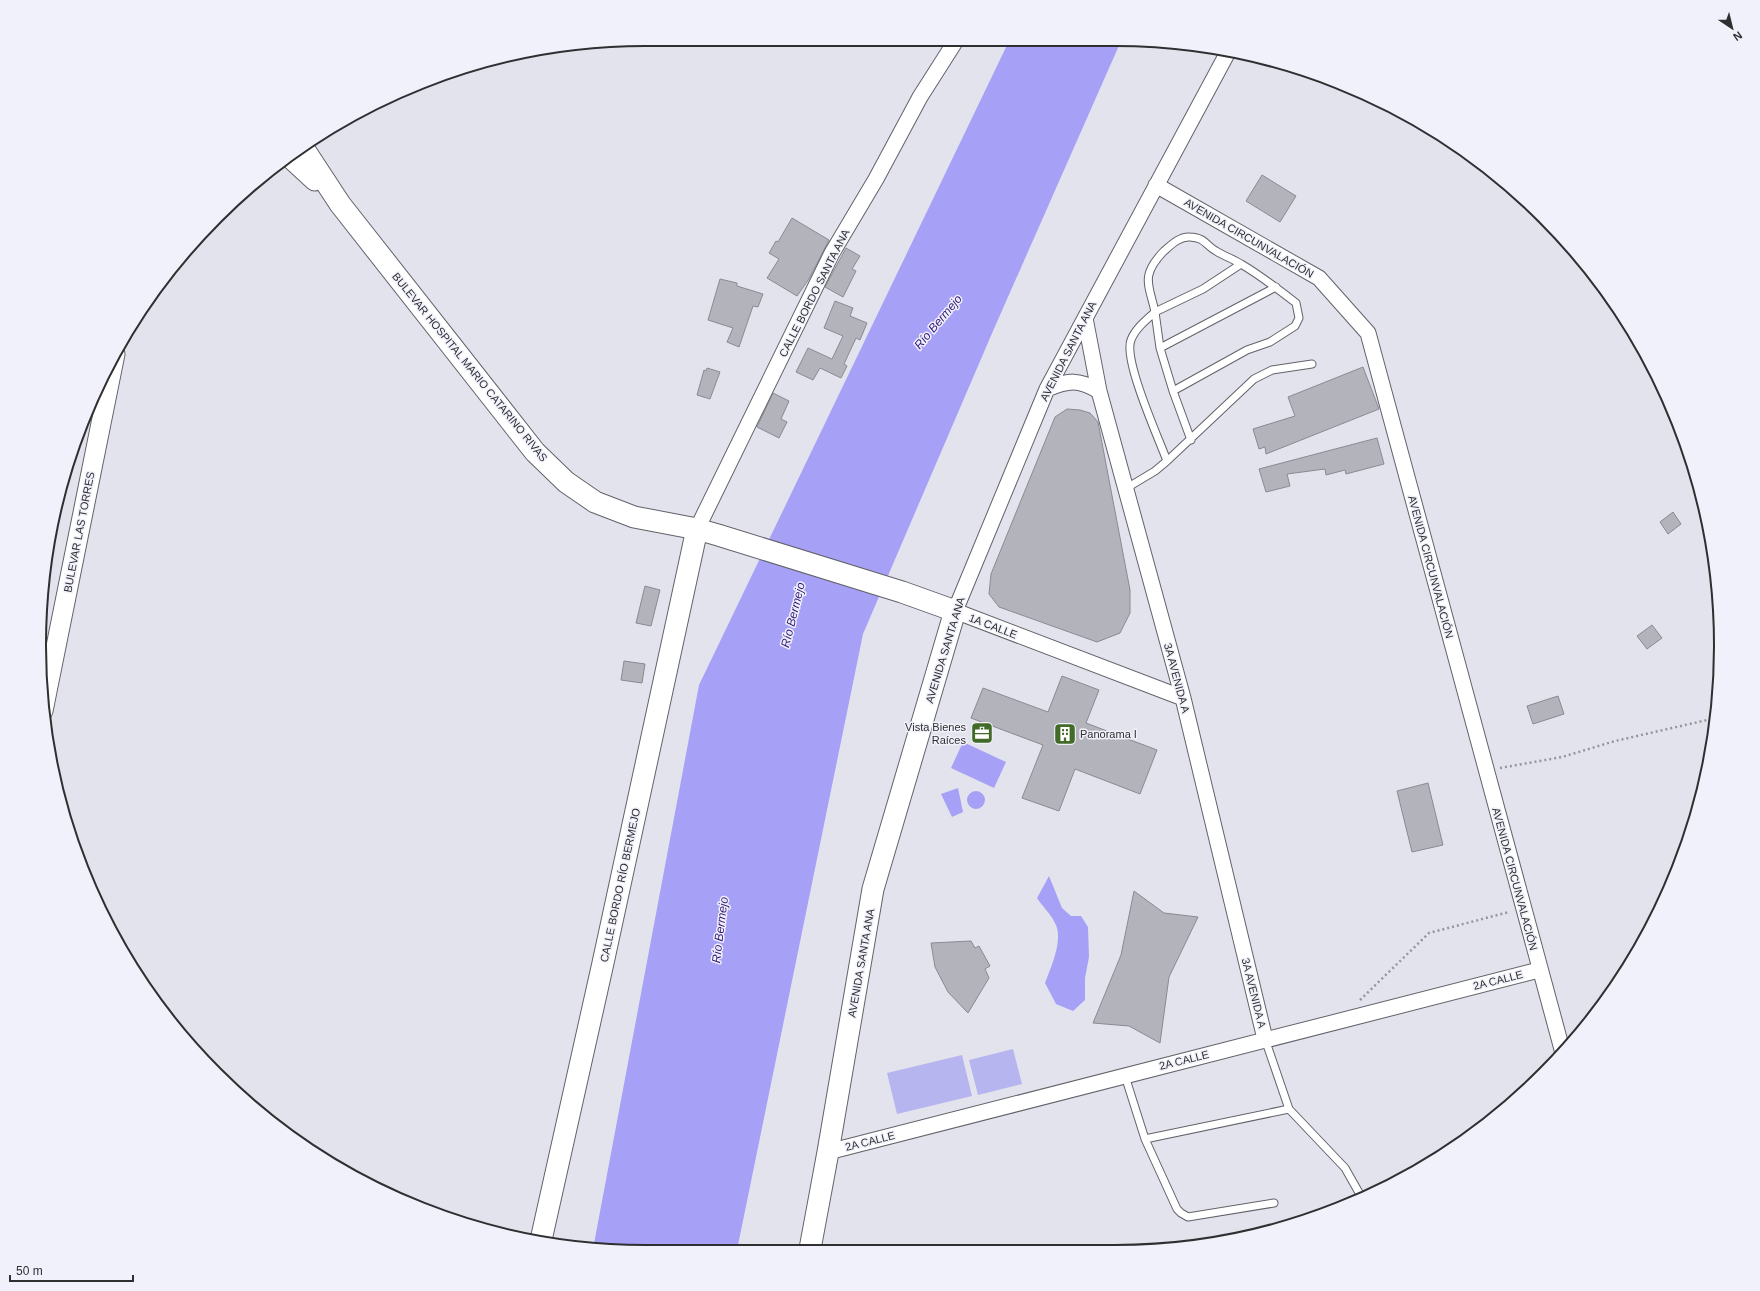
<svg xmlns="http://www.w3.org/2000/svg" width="1760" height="1291" font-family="Arial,sans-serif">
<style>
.green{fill:#b6b5f0}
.water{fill:#a6a1f7}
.building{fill:#b3b3bc;stroke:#8a8a93}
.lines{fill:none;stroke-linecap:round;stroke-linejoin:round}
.service-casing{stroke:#62626a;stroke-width:9}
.minor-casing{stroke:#62626a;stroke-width:17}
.tertiary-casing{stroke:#62626a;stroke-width:21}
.secondary-casing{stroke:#62626a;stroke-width:23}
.path{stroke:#95959c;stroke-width:2.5;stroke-dasharray:2 3;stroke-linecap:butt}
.service{stroke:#fff;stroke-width:7}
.minor{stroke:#fff;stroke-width:15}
.tertiary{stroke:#fff;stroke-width:19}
.secondary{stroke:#fff;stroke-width:21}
.labels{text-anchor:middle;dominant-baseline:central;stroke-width:3;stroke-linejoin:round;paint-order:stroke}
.street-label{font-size:11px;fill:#2f2f32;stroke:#f0f1fa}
.poi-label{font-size:11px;fill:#2f2f32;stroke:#f0f1fa;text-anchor:end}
.water-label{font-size:12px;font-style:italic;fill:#31187a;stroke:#f0f1fa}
.rim{fill:none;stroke:#2f2f32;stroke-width:2}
</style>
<rect width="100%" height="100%" fill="#e3e3ed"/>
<!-- green -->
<path class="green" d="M 1013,1049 L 1022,1084 L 978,1095 L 969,1060 Z
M 962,1055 L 972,1096 L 897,1114 L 887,1073 Z"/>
<!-- water -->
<path class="water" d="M 1009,41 L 1121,41 L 993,331 L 863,634 L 737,1250 L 606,1251 L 593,1249 L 699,685 Z
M 963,742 L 1006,762 L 994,788 L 951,768 Z
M 958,788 L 963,812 L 952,817 L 941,794 Z
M967 800a9 9 0 1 1 18 0a9 9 0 1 1-18 0Z
M 1049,876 L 1062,908 L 1071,916 L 1081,916 L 1088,927 L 1089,957 L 1085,978 L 1085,1000 L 1073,1011 L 1056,1004 L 1045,983 C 1051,967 1064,939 1055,923 C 1051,914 1042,906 1037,898 Z"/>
<!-- building -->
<path class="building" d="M 1262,175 L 1296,196 L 1280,222 L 1246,201 Z
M 792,218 L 829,240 L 809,279 L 797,296 L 767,278 L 779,259 L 769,253 L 776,241 L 778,242 Z
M 846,248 L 860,256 L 852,269 L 856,271 L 843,297 L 825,287 Z
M 720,279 L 737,283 L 737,286 L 763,294 L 758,307 L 753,306 L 739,347 L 727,342 L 733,328 L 708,320 Z
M 835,301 L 853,308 L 850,316 L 867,323 L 860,340 L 856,338 L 844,364 L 847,366 L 841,378 L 820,368 L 813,380 L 796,372 L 808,348 L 832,359 L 843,336 L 824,328 Z
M 1363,367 L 1379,409 L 1266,454 L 1265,447 L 1259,449 L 1253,429 L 1295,416 L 1288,397 Z
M 707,368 L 720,372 L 710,399 L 697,395 L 704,370 L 706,371 Z
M 773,393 L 789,401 L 781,419 L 787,422 L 779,438 L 757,427 Z
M 1067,409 L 1080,410 L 1090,413 L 1098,422 L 1130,590 L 1130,613 L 1120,633 L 1097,642 L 999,607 L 989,594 L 991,574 L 1055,417 Z
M 1377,438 L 1384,464 L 1346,474 L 1345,470 L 1326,475 L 1325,469 L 1287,474 L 1290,486 L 1266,492 L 1259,469 Z
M 1673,512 L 1681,524 L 1668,534 L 1660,522 Z
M 645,586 L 660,590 L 651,626 L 636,623 Z
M 1652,625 L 1662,638 L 1647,649 L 1637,636 Z
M 624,661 L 645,664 L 642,683 L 621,680 Z
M 1062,676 L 1099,690 L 1086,723 L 1157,750 L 1140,794 L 1075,769 L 1059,811 L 1022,798 L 1043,745 L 971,718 L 983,688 L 1048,712 Z
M 1558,696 L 1564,714 L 1533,724 L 1527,706 Z
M 1428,783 L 1443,845 L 1412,852 L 1397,791 Z
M 1134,891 L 1164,913 L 1198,917 L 1169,977 L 1160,1043 L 1129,1026 L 1093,1023 L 1121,955 Z
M 971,941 L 975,948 L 979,946 L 990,966 L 985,969 L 989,978 L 968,1013 L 948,992 L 935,967 L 931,943 Z"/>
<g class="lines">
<!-- service casing -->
<g class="service-casing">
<path id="service" d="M 1241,264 L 1203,289 L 1155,312 C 1149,284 1140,276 1164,251 C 1171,245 1180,236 1190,237 C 1206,238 1205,245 1216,251 C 1224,256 1233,259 1241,264 C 1260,275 1278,289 1296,303 L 1299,318 L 1295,326 L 1270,342 L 1247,350 L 1173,391 L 1160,348 L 1276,287
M 1155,312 L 1160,348
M 1173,391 L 1191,440
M 1167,461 L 1254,379 L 1272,370 L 1312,364
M 1125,489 L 1155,471 L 1167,461 C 1159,439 1123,360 1131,340 C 1135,329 1146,320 1155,312
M 1265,1039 L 1289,1109 L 1345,1168 L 1362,1198
M 1125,1076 L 1145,1139 L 1177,1209 L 1181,1213 L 1188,1217 L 1274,1203
M 1145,1139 L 1289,1109"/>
</g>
<!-- minor casing -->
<g class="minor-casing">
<path id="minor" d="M 1156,185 L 1319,278 L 1368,333 L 1563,1053
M 1085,318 L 1099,391 L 1183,698 L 1265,1039
M 1047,389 C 1069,380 1078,379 1099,391
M 697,529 L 832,253 L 876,179 L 920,97 L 955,42
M 1183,698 L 955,611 L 1047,389 L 1228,52
M 828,1152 L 1539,970"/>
</g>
<!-- tertiary casing -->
<g class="tertiary-casing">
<path id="tertiary" d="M 43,711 L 115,354"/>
</g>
<!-- secondary casing -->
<g class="secondary-casing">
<path id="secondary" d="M 302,146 L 340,204 L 535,452 L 566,482 L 595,502 L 634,517 L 697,529 L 718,535 L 902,592 L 955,611 L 873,889 L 828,1152 L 810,1249
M 289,156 L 315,180
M 541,1240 L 603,963 L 697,529"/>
</g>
<!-- path -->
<path class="path" d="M 1500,768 L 1562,757 L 1615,741 L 1716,718
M 1360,1000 L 1429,933 L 1509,912"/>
<!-- service -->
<use href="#service" class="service"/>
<!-- minor -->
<use href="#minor" class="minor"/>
<!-- tertiary -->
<use href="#tertiary" class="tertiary"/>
<!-- secondary -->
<use href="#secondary" class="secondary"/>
</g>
<!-- icons -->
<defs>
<g id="office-square" transform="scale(1.15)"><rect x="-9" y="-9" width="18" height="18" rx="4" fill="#416b27" stroke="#f0f1fa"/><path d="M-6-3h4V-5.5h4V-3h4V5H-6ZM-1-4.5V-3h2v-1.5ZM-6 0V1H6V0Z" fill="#fff"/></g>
<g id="building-square" transform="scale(1.15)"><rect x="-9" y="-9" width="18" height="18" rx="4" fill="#416b27" stroke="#f0f1fa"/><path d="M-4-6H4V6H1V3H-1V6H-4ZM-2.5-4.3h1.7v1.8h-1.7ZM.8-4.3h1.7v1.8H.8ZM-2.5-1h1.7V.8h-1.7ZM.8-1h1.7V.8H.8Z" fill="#fff"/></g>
</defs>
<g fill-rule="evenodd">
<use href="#office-square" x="982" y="733"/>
<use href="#building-square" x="1065" y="734"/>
</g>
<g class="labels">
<!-- street labels -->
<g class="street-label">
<text transform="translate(1249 238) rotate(30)">AVENIDA CIRCUNVALACIÓN</text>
<text transform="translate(814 293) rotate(-63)">CALLE BORDO SANTA ANA</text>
<text transform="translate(1068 351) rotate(-63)">AVENIDA SANTA ANA</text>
<text transform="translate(470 367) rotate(51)">BULEVAR HOSPITAL MARIO CATARINO RIVAS</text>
<text transform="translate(79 532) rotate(-79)">BULEVAR LAS TORRES</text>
<text transform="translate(1431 567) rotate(75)">AVENIDA CIRCUNVALACIÓN</text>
<text transform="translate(993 626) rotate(21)">1A CALLE</text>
<text transform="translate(945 650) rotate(-73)">AVENIDA SANTA ANA</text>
<text transform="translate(1177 678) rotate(75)">3A AVENIDA A</text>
<text transform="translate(1515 879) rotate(75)">AVENIDA CIRCUNVALACIÓN</text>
<text transform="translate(620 885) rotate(-78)">CALLE BORDO RÍO BERMEJO</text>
<text transform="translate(861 963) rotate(-80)">AVENIDA SANTA ANA</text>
<text transform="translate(1498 980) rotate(-14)">2A CALLE</text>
<text transform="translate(1254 993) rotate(76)">3A AVENIDA A</text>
<text transform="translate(1184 1060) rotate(-14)">2A CALLE</text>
<text transform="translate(870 1141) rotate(-14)">2A CALLE</text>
</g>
<!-- poi labels -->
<g class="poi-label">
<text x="966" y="727">Vista Bienes<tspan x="966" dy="13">Raíces</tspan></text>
<text x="1080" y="734" text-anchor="start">Panorama I</text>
</g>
<!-- water labels -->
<g class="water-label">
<text transform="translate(938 322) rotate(-50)">Río Bermejo</text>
<text transform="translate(793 615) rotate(-76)">Río Bermejo</text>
<text transform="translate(720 930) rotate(-83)">Río Bermejo</text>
</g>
</g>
<!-- crop -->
<path d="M0 0H1760V1291H0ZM645 46H1115A599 599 0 0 1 1714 645V646A599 599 0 0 1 1115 1245H645A599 599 0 0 1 46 646V645A599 599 0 0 1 645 46Z" fill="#f0f1fa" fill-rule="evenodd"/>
<path class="rim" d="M645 46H1115A599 599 0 0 1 1714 645V646A599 599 0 0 1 1115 1245H645A599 599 0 0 1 46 646V645A599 599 0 0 1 645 46Z"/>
<!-- north arrow -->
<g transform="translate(1732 28) rotate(145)" stroke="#f0f1fa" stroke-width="3" paint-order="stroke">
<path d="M0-3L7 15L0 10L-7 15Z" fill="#2f2f32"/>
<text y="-6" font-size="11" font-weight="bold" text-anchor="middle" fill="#2f2f32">N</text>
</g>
<!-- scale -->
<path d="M10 1275v6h123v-6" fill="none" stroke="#2f2f32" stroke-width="2"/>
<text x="16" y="1275" font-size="12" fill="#2f2f32" stroke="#f0f1fa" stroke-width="3" paint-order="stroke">50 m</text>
</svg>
